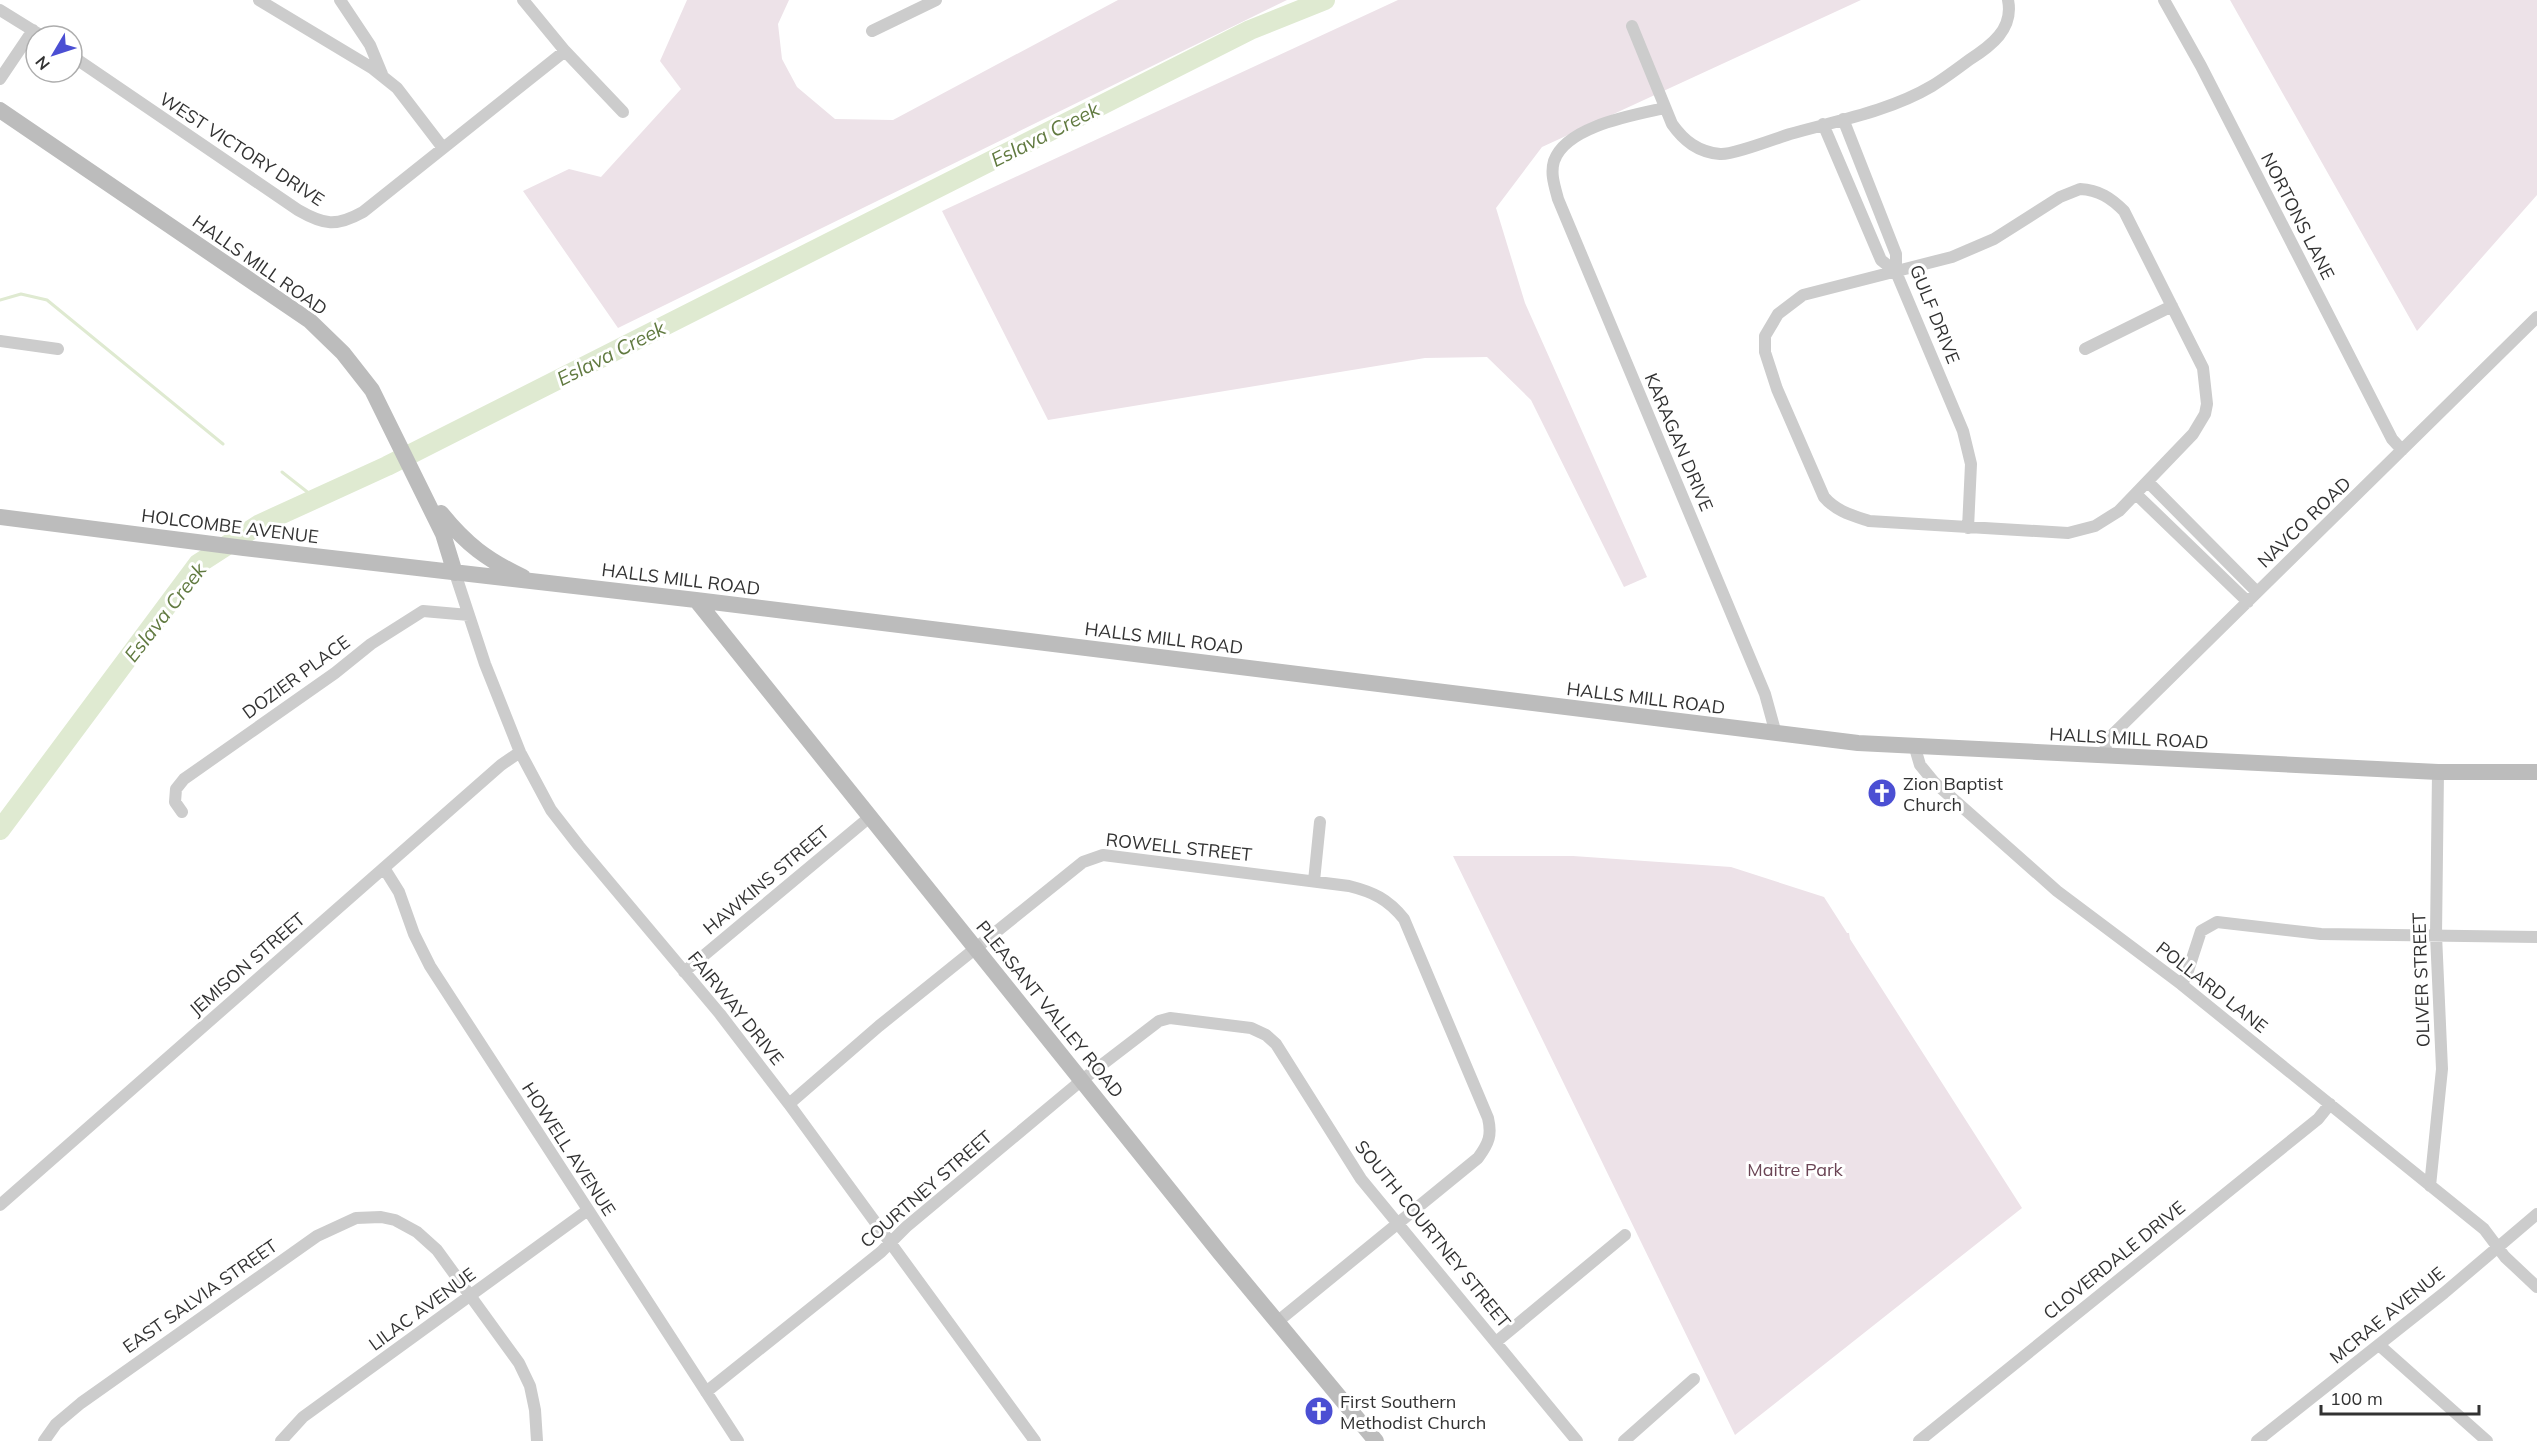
<svg xmlns="http://www.w3.org/2000/svg" width="2537" height="1441" font-family="Mulish,sans-serif">
<style>
.green{fill:#ede2e8}
.lines{fill:none;stroke-linecap:round;stroke-linejoin:round}
.stream{stroke:#dfead1;stroke-width:3}
.river{stroke:#dfead1;stroke-width:20}
.street{stroke:#ccc;stroke-width:12}
.secondary{stroke:#bcbcbc;stroke-width:16}
.labels{text-anchor:middle;dominant-baseline:central;stroke-width:6;stroke-linejoin:round;paint-order:stroke}
.street-label{font-size:18px;fill:#323232;stroke:#fff}
.poi-label{font-size:18px;fill:#323232;stroke:#fff;text-anchor:start}
.park-label{font-size:18px;fill:#6a4454;stroke:#fff}
.water-label{font-size:20px;font-style:italic;fill:#617a40;stroke:#fff}
</style>
<rect width="100%" height="100%" fill="#fff"/>
<!-- green -->
<path class="green" d="M 687,0 L 789,0 L 778,24 L 782,59 L 797,87 L 835,119 L 893,120 L 1118,0 L 1287,0 L 618,328 L 523,191 L 569,169 L 601,177 L 681,89 L 660,61 Z
M 1398,0 L 1861,0 L 1542,147 L 1496,208 L 1525,303 L 1647,577 L 1624,587 L 1531,400 L 1487,357 L 1425,358 L 1048,420 L 942,211 Z
M 2230,0 L 2537,0 L 2537,195 L 2417,331 Z
M 1453,856 L 1573,856 L 1731,867 L 1824,897 L 1847,933 L 1849,933 L 1850,939 L 2022,1208 L 1735,1435 Z"/>
<g class="lines">
<!-- stream -->
<path class="stream" d="M 0,300 L 21,294 L 47,300 L 223,444
M 282,472 L 315,498"/>
<!-- river -->
<path class="river" d="M 0,830 L 198,564 L 260,524 L 387,466 L 1250,30 L 1325,0"/>
<!-- street -->
<path class="street" d="M 259,0 L 372,68 L 397,88 L 443,148
M 340,0 L 370,45 L 382,74
M 523,0 L 565,51 L 623,112
M 2164,0 L 2201,66 L 2392,439 L 2402,450
M 0,10 L 42,36
M 1632,26 L 1672,124 C 1684,141 1698,152 1720,154 C 1733,155 1774,139 1790,134 C 1836,121 1890,111 1932,86 C 1945,78 1957,69 1969,60 C 1991,46 2014,29 2008,0
M 872,31 L 936,0
M 72,56 L 298,210 C 324,225 336,227 363,212 L 565,51
M 0,79 L 33,30
M 1665,108 C 1634,115 1566,126 1554,161 C 1550,174 1555,187 1558,199 L 1765,694 L 1776,734
M 1843,119 L 1896,254 L 1896,272 L 1963,431 L 1971,464 L 1968,528
M 1823,124 L 1881,260 L 1896,272
M 2080,189 C 2099,190 2111,198 2124,211 L 2203,368 L 2207,404 L 2205,414 L 2193,434 L 2119,511 L 2095,526 L 2068,533 L 1869,521 C 1851,515 1836,511 1824,497 L 1777,389 L 1765,352 L 1765,336 L 1778,314 L 1803,295 L 1952,257 L 1994,239 L 2060,197 Z
M 0,341 L 58,349
M 2085,349 L 2172,306
M 2148,482 L 2257,592
M 2136,494 L 2248,602
M 455,573 L 485,664 L 520,752 L 551,810 L 579,846 L 720,1014 L 789,1104 L 1035,1441
M 1915,748 L 1920,765 L 1934,782 L 2057,891 L 2181,984 L 2484,1229 L 2505,1257 L 2537,1287
M 2103,757 L 2108,739 L 2537,317
M 182,812 L 175,802 L 176,789 L 184,779 L 335,673 L 371,644 L 423,611 L 469,615
M 384,868 L 399,892 L 414,934 L 430,966 L 738,1441
M 1314,881 L 1320,822
M 684,972 L 871,816
M 2181,984 L 2186,977 L 2201,931 L 2217,922 L 2321,934 L 2537,937
M 789,1104 L 879,1026 L 1083,862 L 1103,855 L 1349,886 C 1373,892 1388,899 1404,919 L 1488,1118 C 1492,1135 1489,1143 1478,1158 L 1277,1322
M 2430,1186 L 2442,1069 L 2436,935 L 2438,772
M 0,1205 L 501,765 L 520,752
M 1496,1342 L 1625,1235
M 2379,1345 L 2487,1441
M 706,1392 L 881,1252 L 906,1227 L 1082,1080 L 1159,1021 L 1170,1018 L 1251,1028 L 1266,1035 L 1276,1044 L 1361,1179 L 1577,1441
M 44,1441 L 56,1424 L 81,1403 L 317,1236 L 356,1218 L 381,1217 L 395,1220 L 417,1232 L 437,1250 L 519,1363 L 530,1386 L 535,1410 L 537,1441
M 281,1441 L 303,1417 L 588,1210
M 1624,1441 L 1694,1379
M 1919,1441 L 2318,1119 L 2330,1104
M 2257,1441 L 2444,1293 L 2537,1214"/>
<!-- secondary -->
<path class="secondary" d="M 0,110 L 310,321 L 343,353 L 372,390 L 443,534 L 455,573
M 441,513 C 466,544 487,560 523,577
M 0,517 L 244,548 L 696,600 L 1858,743 L 2438,772 L 2537,772
M 696,600 L 1220,1253 L 1376,1441"/>
</g>
<!-- icons -->
<defs>
<g id="church-disc" transform="scale(1.5)"><circle r="9.5" fill="#4b4fd3" stroke="#fff"/><path d="M-1.2-6h2.4v3.5h3.3v2.4h-3.3V6h-2.4V-.1h-3.3v-2.4h3.3Z" fill="#fff"/></g>
</defs>
<g fill-rule="evenodd">
<use href="#church-disc" x="1882" y="793"/>
<use href="#church-disc" x="1319" y="1411"/>
</g>
<g class="labels">
<!-- street labels -->
<g class="street-label">
<text transform="translate(242 149) rotate(33)">WEST VICTORY DRIVE</text>
<text transform="translate(2298 216) rotate(63)">NORTONS LANE</text>
<text transform="translate(260 265) rotate(35)">HALLS MILL ROAD</text>
<text transform="translate(1935 314) rotate(68)">GULF DRIVE</text>
<text transform="translate(1679 442) rotate(67)">KARAGAN DRIVE</text>
<text transform="translate(2304 522) rotate(-44)">NAVCO ROAD</text>
<text transform="translate(230 526) rotate(7)">HOLCOMBE AVENUE</text>
<text transform="translate(681 579) rotate(7)">HALLS MILL ROAD</text>
<text transform="translate(1164 638) rotate(7)">HALLS MILL ROAD</text>
<text transform="translate(296 677) rotate(-36)">DOZIER PLACE</text>
<text transform="translate(1646 698) rotate(7)">HALLS MILL ROAD</text>
<text transform="translate(2129 738) rotate(3)">HALLS MILL ROAD</text>
<text transform="translate(1179 847) rotate(6)">ROWELL STREET</text>
<text transform="translate(766 880) rotate(-40)">HAWKINS STREET</text>
<text transform="translate(247 964) rotate(-41)">JEMISON STREET</text>
<text transform="translate(2421 980) rotate(-92)">OLIVER STREET</text>
<text transform="translate(2212 987) rotate(38)">POLLARD LANE</text>
<text transform="translate(736 1008) rotate(51)">FAIRWAY DRIVE</text>
<text transform="translate(1050 1009) rotate(51)">PLEASANT VALLEY ROAD</text>
<text transform="translate(569 1149) rotate(57)">HOWELL AVENUE</text>
<text transform="translate(926 1189) rotate(-41)">COURTNEY STREET</text>
<text transform="translate(1433 1234) rotate(51)">SOUTH COURTNEY STREET</text>
<text transform="translate(2114 1260) rotate(-39)">CLOVERDALE DRIVE</text>
<text transform="translate(200 1296) rotate(-35)">EAST SALVIA STREET</text>
<text transform="translate(422 1309) rotate(-36)">LILAC AVENUE</text>
<text transform="translate(2387 1315) rotate(-39)">MCRAE AVENUE</text>
</g>
<!-- poi labels -->
<g class="poi-label">
<text x="1903" y="783">Zion Baptist<tspan x="1903" dy="21">Church</tspan></text>
<text x="1340" y="1401">First Southern<tspan x="1340" dy="21">Methodist Church</tspan></text>
</g>
<!-- park labels -->
<g class="park-label">
<text x="1795" y="1169">Maitre Park</text>
</g>
<!-- water labels -->
<g class="water-label">
<text transform="translate(1045 134) rotate(-27)">Eslava Creek</text>
<text transform="translate(611 353) rotate(-27)">Eslava Creek</text>
<text transform="translate(165 612) rotate(-52)">Eslava Creek</text>
</g>
</g>
<!-- north arrow -->
<g transform="translate(54 54) rotate(231)"><circle r="28" fill="#ffffff" stroke="#adadad" stroke-width="1.5"/>
<path d="M0-4.5L10 22L0 15L-10 22Z" fill="#4b4fd3"/>
<text y="-9" font-size="16" font-weight="bold" text-anchor="middle" fill="#323232">N</text>
</g>
<!-- scale -->
<path d="M2321 1405v9h158v-9" fill="none" stroke="#323232" stroke-width="3"/>
<text x="2330" y="1405" font-size="18" fill="#323232" stroke="#ffffff" stroke-width="4.5" paint-order="stroke">100 m</text>
</svg>
